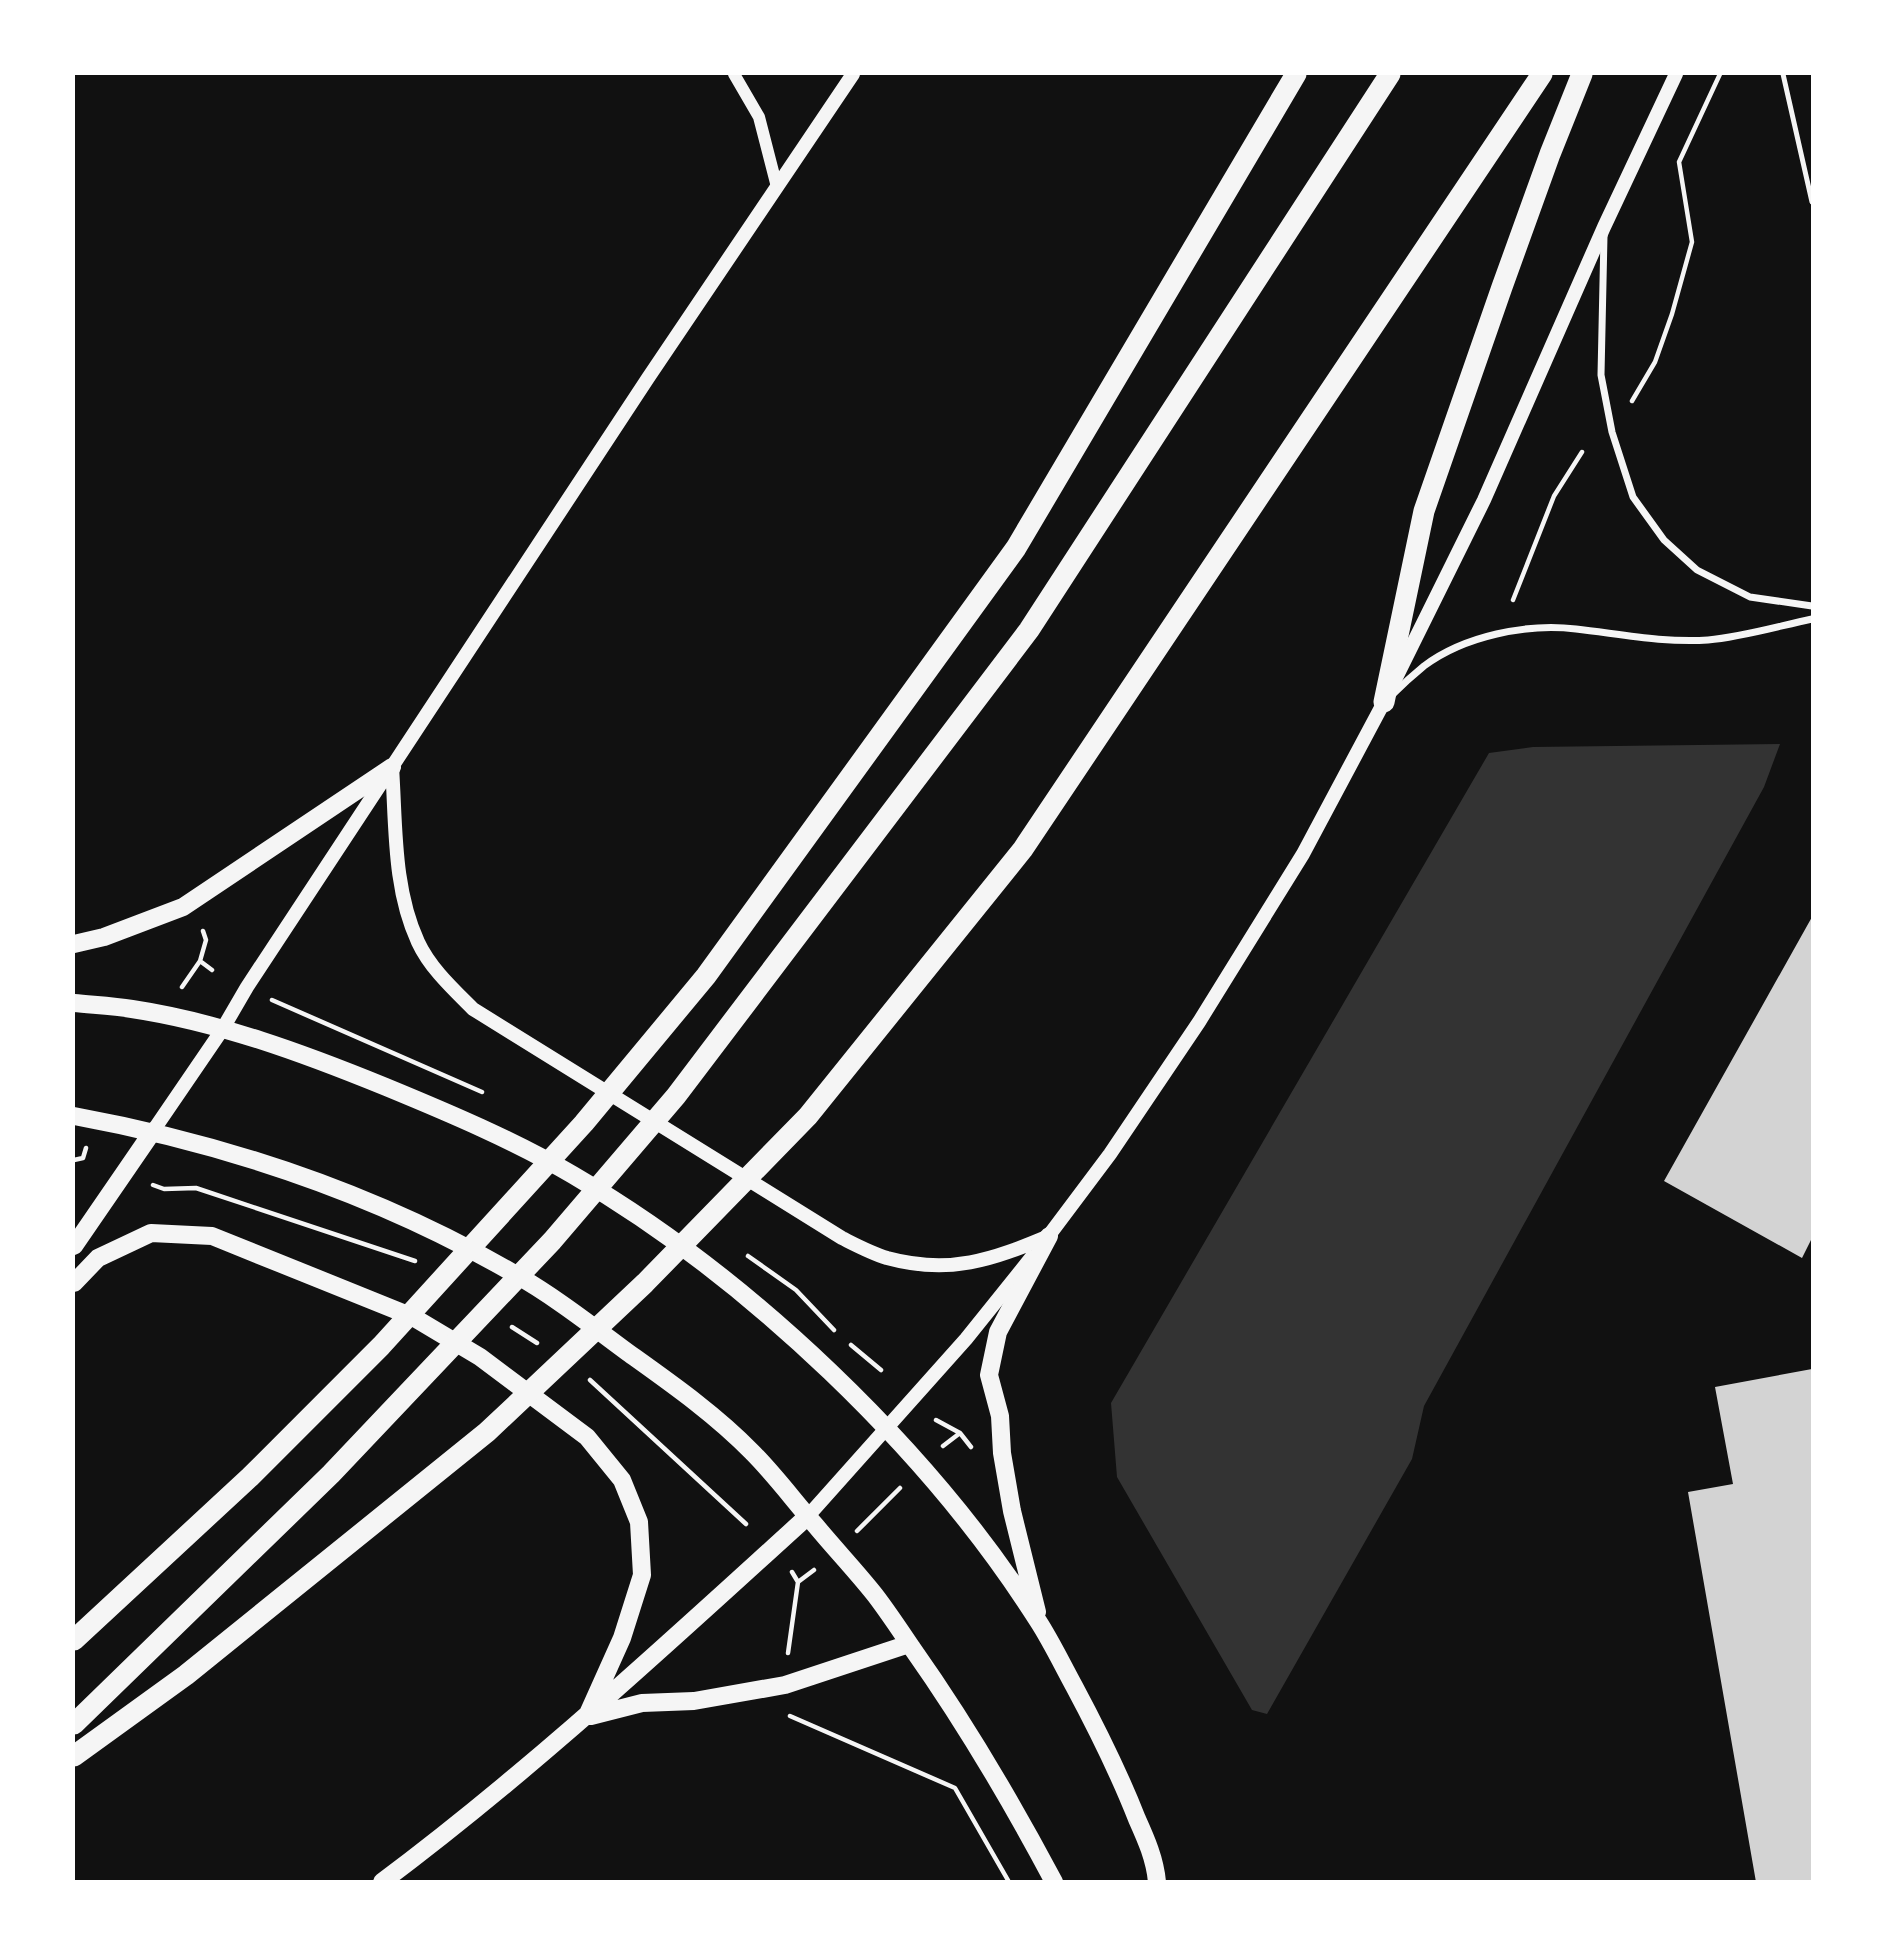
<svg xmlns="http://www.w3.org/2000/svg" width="1886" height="1955" font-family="'Golos Text',sans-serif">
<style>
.water{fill:#333}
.building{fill:#d3d3d3}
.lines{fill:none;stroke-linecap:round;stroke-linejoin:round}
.path{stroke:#f5f5f5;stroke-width:4.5}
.service{stroke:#f5f5f5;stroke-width:5}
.minor{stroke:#f5f5f5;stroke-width:7}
.tertiary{stroke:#f5f5f5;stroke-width:12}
.secondary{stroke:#f5f5f5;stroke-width:14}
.primary{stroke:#f5f5f5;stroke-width:18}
.motorway{stroke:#f5f5f5;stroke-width:21}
</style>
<rect width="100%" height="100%" fill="#111"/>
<!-- water -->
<path class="water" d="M 1780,744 L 1764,787 L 1424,1406 L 1412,1459 L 1267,1714 L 1252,1710 L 1117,1477 L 1111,1403 L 1489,753 L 1533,747 Z"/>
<!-- building -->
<path class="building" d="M 1812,917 L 1812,1238 L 1802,1258 L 1664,1181 Z
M 1812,1369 L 1812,1882 L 1756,1882 L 1688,1492 L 1733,1484 L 1715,1387 Z"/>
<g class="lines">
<!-- path -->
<path class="path" d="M 1632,401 L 1655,362 L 1672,314 L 1692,242 L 1679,162 L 1720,74
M 1513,600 L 1554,496 L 1582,452
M 203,931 L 206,940 L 200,961 L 212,970
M 182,987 L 200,961
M 272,1000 L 482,1092
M 74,1160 L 83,1158 L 86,1148
M 153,1185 L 164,1189 L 196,1188 L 415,1261
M 748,1256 L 796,1290 L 834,1330
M 512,1327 L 537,1343
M 851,1345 L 881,1370
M 590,1380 L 746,1524
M 936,1420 L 960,1433 L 971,1447
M 943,1446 L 960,1433
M 857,1531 L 900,1488
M 798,1582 L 814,1570
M 788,1653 L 798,1582 L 792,1572
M 790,1716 L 955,1788 L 1009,1882"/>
<!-- service -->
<path class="service" d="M 1783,74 L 1812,202"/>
<!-- minor -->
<path class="minor" d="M 1604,236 L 1601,375 L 1612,432 L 1633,497 L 1664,540 L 1697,570 L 1750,597 L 1812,606
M 1392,695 C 1402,685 1413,675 1424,666 C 1464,636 1527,623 1576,629 C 1620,634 1664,643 1708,640 C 1742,637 1779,626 1812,619"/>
<!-- tertiary -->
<path class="tertiary" d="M 734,74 L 759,117 L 777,187"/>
<!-- secondary -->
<path class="secondary" d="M 392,767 C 396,825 393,888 418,942 C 430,968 453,989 473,1009 L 842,1238 C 856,1245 871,1253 887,1258 C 950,1275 992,1260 1049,1236
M 153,1131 L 222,1030 L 247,987 L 648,378 L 853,74
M 1044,1242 L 1110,1154 L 1199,1022 L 1303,854 L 1384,702 L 1484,500 L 1604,227 L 1676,74
M 808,1516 L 966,1339 L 1031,1258"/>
<!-- primary -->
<path class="primary" d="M 74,944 L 104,937 L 183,907 L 392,767
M 74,1003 C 93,1005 113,1006 132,1009 C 219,1022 305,1054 386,1087 C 449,1113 513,1140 573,1175 C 748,1277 929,1449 1038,1621 C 1051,1641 1062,1664 1074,1686 C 1097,1729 1119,1773 1137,1819 C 1146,1839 1155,1859 1157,1882
M 74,1116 C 226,1144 378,1195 513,1273 C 554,1296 592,1326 630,1354 C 672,1384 716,1415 752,1452 C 775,1475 794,1501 816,1526 C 835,1549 856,1571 875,1595 C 888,1612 900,1630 912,1648 C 965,1723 1011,1801 1054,1882
M 74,1246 L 153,1131
M 74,1283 L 98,1258 L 151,1233 L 212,1236 L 413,1317 L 480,1357 L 587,1437 L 622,1480 L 639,1522 L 642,1575 L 622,1638 L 587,1716
M 1037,1612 L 1012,1511 L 1002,1453 L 1000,1416 L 989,1375 L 998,1332 L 1049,1236
M 591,1716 L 642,1703 L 694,1701 L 785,1685 L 909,1644
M 382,1882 C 532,1770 669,1642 808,1516"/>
<!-- motorway -->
<path class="motorway" d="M 1384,702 L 1424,511 L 1502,287 L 1550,154 L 1582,74
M 74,1640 L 250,1477 L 381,1346 L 584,1123 L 706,976 L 1016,548 L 1296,74
M 74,1724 L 331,1474 L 552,1241 L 676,1096 L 1029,630 L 1390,74
M 74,1756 L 186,1675 L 487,1432 L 645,1283 L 808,1116 L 1023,849 L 1542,74"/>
</g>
<!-- border -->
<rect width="1886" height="1955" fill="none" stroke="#ffffff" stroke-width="150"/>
</svg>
